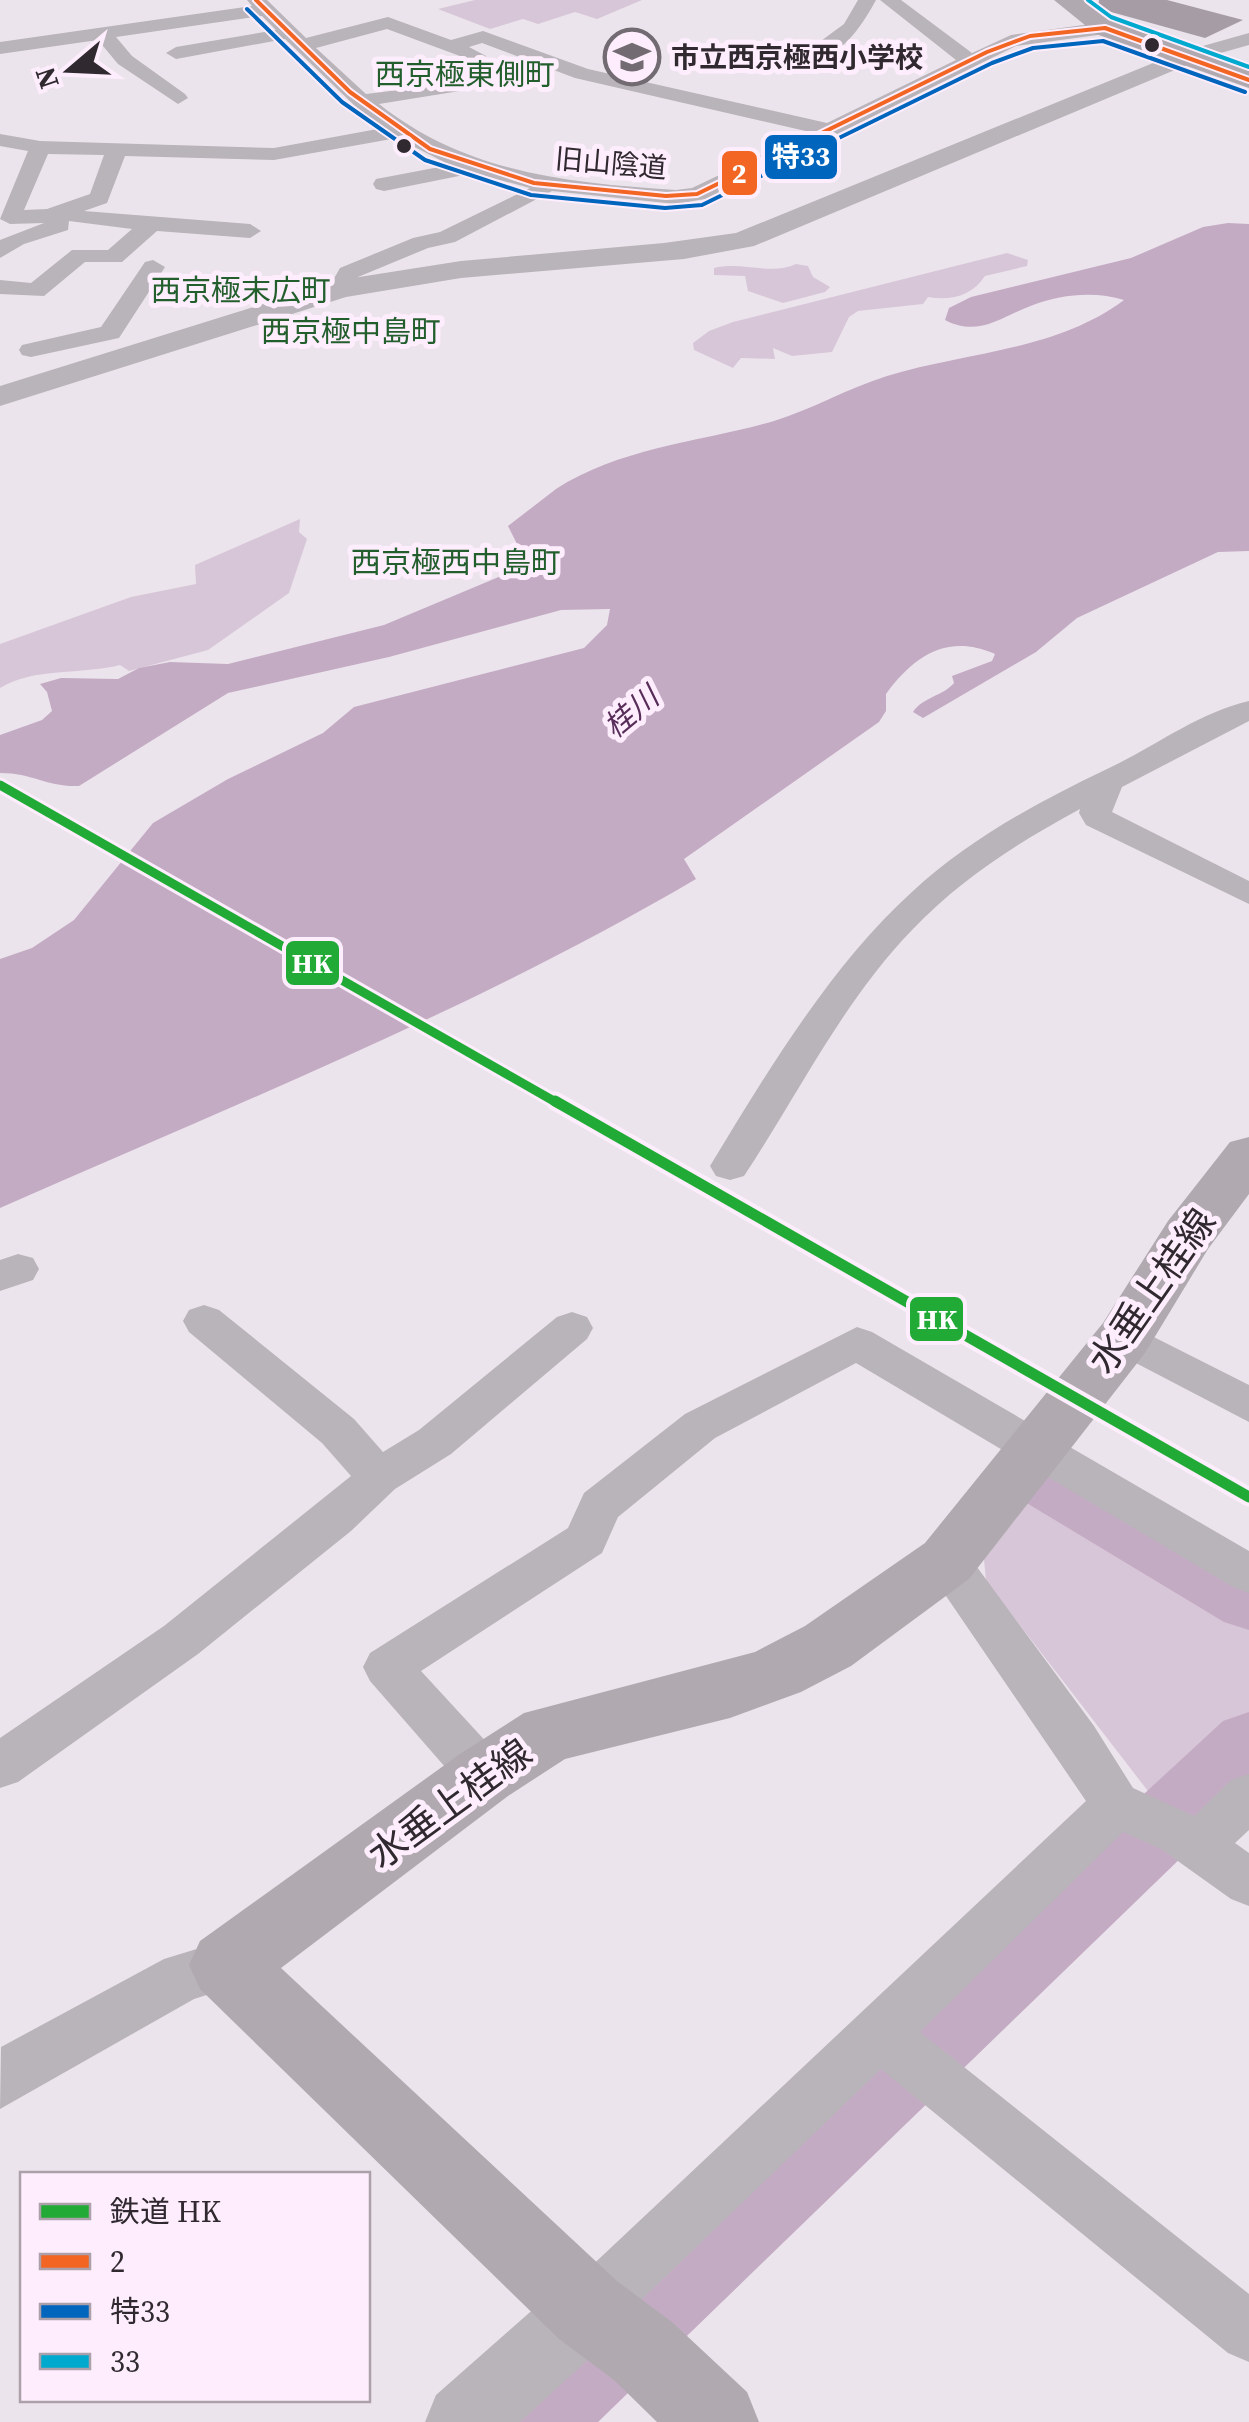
<svg xmlns="http://www.w3.org/2000/svg" width="1249" height="2422" font-family="'Source Serif 4','Noto Sans JP',serif">
<style>
.green{fill:#d7c6d7}
.water{fill:#c4abc4}
.lines{fill:none;stroke-linecap:round;stroke-linejoin:round}
.river{fill:#c4abc4;fill-rule:evenodd}
.building{fill:#a59ca5}
.minor{fill:#b9b4b9;fill-rule:evenodd}
.tertiary{fill:#b9b4b9;fill-rule:evenodd}
.secondary{fill:#b0aab0;fill-rule:evenodd}
.bus-1-casing{stroke:#feeefd;stroke-width:8}
.bus-2-casing{stroke:#feeefd;stroke-width:8}
.bus-3-casing{stroke:#feeefd;stroke-width:8}
.bus-1{stroke:#f26522;stroke-width:4}
.bus-2{stroke:#0065bd;stroke-width:4}
.bus-3{stroke:#00a9ce;stroke-width:4}
.rail-1-far1-casing{stroke:#feeefd;stroke-width:15}
.rail-1-casing{stroke:#feeefd;stroke-width:19}
.rail-1-far1{stroke:#21ab36;stroke-width:9}
.rail-1{stroke:#21ab36;stroke-width:11}
.bus-dot{fill:#302a30;stroke:#feeefd;stroke-width:4}
.labels{text-anchor:middle;dominant-baseline:central;stroke-width:10;stroke-linejoin:round;paint-order:stroke}
.far-poi-label{font-size:28px;font-weight:bold;fill:#302a30;stroke:#feeefd;text-anchor:start}
.far-street-label{font-size:28px;fill:#302a30;stroke:#feeefd}
.far-neighbourhood-label{font-size:30px;fill:#235e2d;stroke:#feeefd}
.far-water-label{font-size:30px;font-style:italic;fill:#582d59;stroke:#feeefd}
.near-street-label{font-size:38px;fill:#302a30;stroke:#feeefd}
.line-badge{stroke:#feeefd;stroke-width:4}
.badge-label{font-size:28px;text-anchor:middle;font-weight:bold;fill:#fff}
</style>
<rect width="100%" height="100%" fill="#ece4ec"/>
<!-- green -->
<path class="green" d="M 475,0 L 642,0 L 597,19 L 575,12 L 538,24 L 523,19 L 490,29 L 438,9 Z
M 1007,253 L 1028,260 L 1027,266 L 985,276 C 972,296 951,301 928,297 L 923,304 L 858,311 L 849,317 L 832,352 L 792,356 L 773,348 L 775,359 L 741,358 L 733,368 L 694,350 L 693,343 L 709,331 L 733,322 Z
M 796,264 L 808,266 L 813,277 L 830,287 L 825,292 L 783,303 L 748,291 L 745,276 L 714,275 L 714,268 C 742,261 771,276 796,264 Z
M 300,519 L 299,532 L 307,539 L 289,593 L 208,650 L 129,671 L 120,665 C 81,675 34,667 0,688 L 0,644 L 131,597 L 196,584 L 195,565 Z
M 1035,1487 L 1249,1613 L 1249,1723 L 1168,1802 L 1151,1795 L 986,1581 L 983,1549 Z"/>
<!-- water -->
<path class="water" d="M 1228,223 L 1249,224 L 1249,551 L 1218,552 L 1077,618 L 1036,652 L 923,718 L 913,712 C 923,697 943,696 954,683 L 952,676 L 992,661 L 995,654 C 947,633 914,656 886,694 L 886,711 L 879,722 L 684,859 L 696,879 C 475,1009 235,1104 0,1208 L 0,959 L 32,948 L 74,920 L 153,823 L 228,779 L 323,733 L 354,707 L 584,648 L 607,625 L 610,609 L 561,610 L 389,657 L 228,693 L 79,786 C 45,787 34,773 0,773 L 0,735 L 42,720 L 52,711 L 47,692 L 40,684 L 61,678 L 118,679 L 139,668 L 170,662 L 228,664 L 384,625 L 520,568 L 520,550 L 508,526 C 524,514 540,501 556,489 C 621,447 702,442 774,421 C 813,409 848,388 887,376 C 966,352 1056,351 1124,300 C 1096,291 1061,294 1033,305 C 1002,316 979,338 945,320 L 949,308 L 971,297 L 1131,258 L 1203,227 Z"/>
<g class="lines">
<!-- river -->
<path class="river" d="M 1049,1456 L 1073,1464 L 1249,1566 L 1249,1630 L 1224,1622 L 1025,1502 L 1015,1483 L 1025,1464 Z
M 1249,1712 L 1249,1792 L 598,2422 L 486,2422 L 499,2389 L 1223,1721 Z"/>
</g>
<!-- building -->
<path class="building" d="M 1099,0 L 1167,0 L 1243,20 L 1205,38 L 1104,10 L 1098,6 Z"/>
<g class="lines">
<!-- minor -->
<path class="minor" d="M 247,0 L 267,0 L 306,38 L 388,17 L 451,40 L 483,31 L 588,69 L 827,123 L 956,60 L 880,0 L 901,0 L 972,53 L 1011,35 L 1105,22 L 1115,28 L 1105,34 L 1016,46 L 705,199 L 676,204 L 552,191 L 455,242 L 428,248 L 358,277 L 348,294 L 340,296 L 328,289 L 340,268 L 413,238 L 440,232 L 530,188 L 474,173 L 384,191 L 376,189 L 373,184 L 376,179 L 450,165 L 397,138 L 274,160 L 125,156 L 107,203 L 84,211 L 250,224 L 261,231 L 250,238 L 157,231 L 122,262 L 85,262 L 44,296 L 0,294 L 0,280 L 31,283 L 72,250 L 108,250 L 132,229 L 69,221 L 68,230 L 24,244 L 0,258 L 0,240 L 44,223 L 10,224 L 0,219 L 28,151 L 0,146 L 0,134 L 40,141 L 274,148 L 383,128 L 354,105 L 285,39 L 176,59 L 166,53 L 176,47 L 276,30 L 262,16 L 116,37 L 132,56 L 185,94 L 188,98 L 178,104 L 118,64 L 98,40 L 0,54 L 0,42 L 252,6 ZM 387,29 L 476,62 L 486,56 L 469,47 L 482,43 L 575,78 L 810,132 L 692,188 L 676,190 C 568,183 466,173 379,104 L 472,89 L 472,81 L 366,94 L 316,48 ZM 48,154 L 104,155 L 90,194 L 47,209 L 24,210 Z
M 858,0 L 876,0 C 864,22 840,62 810,57 L 810,49 L 844,24 Z
M 1249,33 L 1249,45 L 1185,63 L 1175,57 L 1178,53 Z
M 153,260 L 165,267 L 119,338 L 31,357 L 22,355 L 19,350 L 22,345 L 101,327 L 145,262 Z
M 1249,701 L 1249,721 L 1122,787 L 1112,812 L 1249,881 L 1249,904 L 1086,825 L 1079,813 L 1080,809 C 1019,842 961,879 913,929 C 843,1001 799,1093 744,1176 L 730,1180 L 716,1176 L 710,1166 C 767,1072 831,965 913,891 C 968,840 1038,802 1105,770 C 1153,748 1197,713 1249,701 Z
M 18,1254 L 33,1258 L 39,1269 L 33,1280 L 0,1291 L 0,1260 Z
M 204,1305 L 219,1310 L 354,1419 L 383,1452 L 419,1430 L 557,1317 L 572,1312 L 587,1317 L 593,1328 L 587,1339 L 451,1454 L 395,1489 L 351,1531 L 198,1654 L 18,1782 L 0,1788 L 0,1738 L 164,1626 L 351,1476 L 322,1443 L 189,1332 L 183,1321 L 189,1310 Z
M 1124,1322 L 1249,1385 L 1249,1422 L 1109,1349 L 1103,1338 L 1109,1327 Z
M 857,1327 L 872,1332 L 1249,1551 L 1249,1593 L 1233,1587 L 856,1363 L 715,1438 L 618,1517 L 602,1553 L 421,1671 L 502,1759 L 509,1775 L 502,1791 L 484,1797 L 466,1791 L 370,1681 L 363,1667 L 370,1653 L 568,1528 L 584,1493 L 685,1414 Z
M 947,1542 L 963,1548 L 1094,1726 L 1133,1788 L 1194,1816 L 1231,1780 L 1249,1774 L 1249,1830 L 1235,1843 L 1249,1853 L 1249,1906 L 1231,1899 L 1161,1849 L 1123,1832 L 920,2032 L 1249,2294 L 1249,2362 L 1228,2353 L 881,2069 L 609,2331 L 588,2340 L 567,2331 L 558,2310 L 567,2289 L 1086,1801 L 931,1574 L 924,1561 L 931,1548 Z
M 226,1940 L 245,1947 L 253,1965 L 245,1983 L 194,1999 L 0,2109 L 1,2047 L 164,1959 Z"/>
<!-- tertiary -->
<path class="tertiary" d="M 1185,50 L 1197,57 L 1194,62 L 754,246 L 684,259 L 461,278 L 346,297 L 0,406 L 0,386 L 340,280 L 461,261 L 664,243 L 736,233 Z
M 588,2273 L 614,2284 L 625,2310 L 614,2336 L 520,2422 L 425,2422 L 436,2395 L 562,2284 Z"/>
<!-- secondary -->
<path class="secondary" d="M 1054,0 L 1083,0 L 1114,22 L 1249,71 L 1249,88 L 1096,34 Z
M 1249,1137 L 1249,1194 L 1208,1249 L 1145,1353 L 969,1579 L 851,1666 L 801,1692 L 730,1718 L 565,1759 L 508,1796 L 281,1968 L 617,2281 L 672,2322 L 747,2392 L 759,2422 L 657,2422 L 614,2380 L 559,2339 L 200,1989 L 189,1965 L 200,1941 L 460,1754 L 524,1713 L 755,1652 L 805,1626 L 925,1543 L 1103,1323 L 1168,1221 L 1230,1142 Z"/>
<!-- bus-1 casing -->
<g class="bus-1-casing">
<path id="bus-1" d="M 256,0 L 350,92 L 430,149 L 534,183 L 666,196 L 697,194 L 987,52 L 1030,36 L 1105,28 L 1249,80"/>
</g>
<!-- bus-2 casing -->
<g class="bus-2-casing">
<path id="bus-2" d="M 247,9 L 342,102 L 425,160 L 531,195 L 665,208 L 702,205 L 992,63 L 1033,48 L 1103,41 L 1245,92"/>
</g>
<!-- bus-3 casing -->
<g class="bus-3-casing">
<path id="bus-3" d="M 1088,0 L 1111,17 L 1249,67"/>
</g>
<!-- bus-1 -->
<use href="#bus-1" class="bus-1"/>
<!-- bus-2 -->
<use href="#bus-2" class="bus-2"/>
<!-- bus-3 -->
<use href="#bus-3" class="bus-3"/>
<!-- rail-1-far1 casing -->
<g class="rail-1-far1-casing">
<path id="rail-1-far1" d="M 0,785 L 559,1104"/>
</g>
<!-- rail-1 casing -->
<g class="rail-1-casing">
<path id="rail-1" d="M 555,1101 L 1249,1497"/>
</g>
<!-- rail-1-far1 -->
<use href="#rail-1-far1" class="rail-1-far1"/>
<!-- rail-1 -->
<use href="#rail-1" class="rail-1"/>
</g>
<!-- icons -->
<defs>
<g id="school-ring" transform="scale(2.875)"><circle r="9.5" fill="#feeefd" stroke="#726b72" stroke-width="1.5"/><path d="M0-5L7-2L0 1L-7-2ZM-4 1L0 2.5L4 1V4Q0 6-4 4Z" fill="#726b72"/></g>
</defs>
<g fill-rule="evenodd">
<use href="#school-ring" x="632" y="57"/>
</g>
<!-- markers -->
<g class="bus-dot">
<circle cx="1152" cy="45" r="9"/>
<circle cx="404" cy="146" r="9"/>
</g>
<g class="labels">
<!-- far-poi labels -->
<g class="far-poi-label">
<text x="671" y="57">市立西京極西小学校</text>
</g>
<!-- far-street labels -->
<g class="far-street-label">
<text transform="translate(611 163) rotate(5)">旧山陰道</text>
</g>
<!-- far-neighbourhood labels -->
<g class="far-neighbourhood-label">
<text x="465" y="74">西京極東側町</text>
<text x="241" y="290">西京極末広町</text>
<text x="351" y="331">西京極中島町</text>
<text x="456" y="562">西京極西中島町</text>
</g>
<!-- far-water labels -->
<g class="far-water-label">
<text transform="translate(631 712) rotate(-40)">桂川</text>
</g>
<!-- near-street labels -->
<g class="near-street-label">
<text transform="translate(1152 1291) rotate(-55)">水垂上桂線</text>
<text transform="translate(450 1804) rotate(-36)">水垂上桂線</text>
</g>
</g>
<g class="line-badge">
<rect x="763" y="133" width="76" height="48" rx="10" fill="#0065bd"/>
<rect x="720" y="149" width="39" height="48" rx="10" fill="#f26522"/>
<rect x="284" y="939" width="57" height="48" rx="10" fill="#21ab36"/>
<rect x="908" y="1295" width="57" height="48" rx="10" fill="#21ab36"/>
</g>
<g class="badge-label">
<text x="801" y="166">特33</text>
<text x="739" y="183">2</text>
<text x="312" y="973">HK</text>
<text x="937" y="1329">HK</text>
</g>
<!-- legend -->
<rect x="20" y="2172" width="350" height="230" fill="#feeefd" stroke="#aca0ab" stroke-width="2.5"/>
<rect x="40" y="2204" width="50" height="15" fill="#21ab36" stroke="#aca0ab" stroke-width="2.5"/>
<text x="110" y="2222" font-size="30" fill="#302a30">鉄道 HK</text>
<rect x="40" y="2254" width="50" height="15" fill="#f26522" stroke="#aca0ab" stroke-width="2.5"/>
<text x="110" y="2272" font-size="30" fill="#302a30">2</text>
<rect x="40" y="2304" width="50" height="15" fill="#0065bd" stroke="#aca0ab" stroke-width="2.5"/>
<text x="110" y="2322" font-size="30" fill="#302a30">特33</text>
<rect x="40" y="2354" width="50" height="15" fill="#00a9ce" stroke="#aca0ab" stroke-width="2.5"/>
<text x="110" y="2372" font-size="30" fill="#302a30">33</text>
<!-- north arrow -->
<g transform="translate(70 70) rotate(251)" stroke="#feeefd" stroke-width="8" paint-order="stroke">
<path d="M0-8L18 38L0 25L-18 38Z" fill="#302a30"/>
<text y="-15" font-size="28" font-weight="bold" text-anchor="middle" fill="#302a30">N</text>
</g>
</svg>
